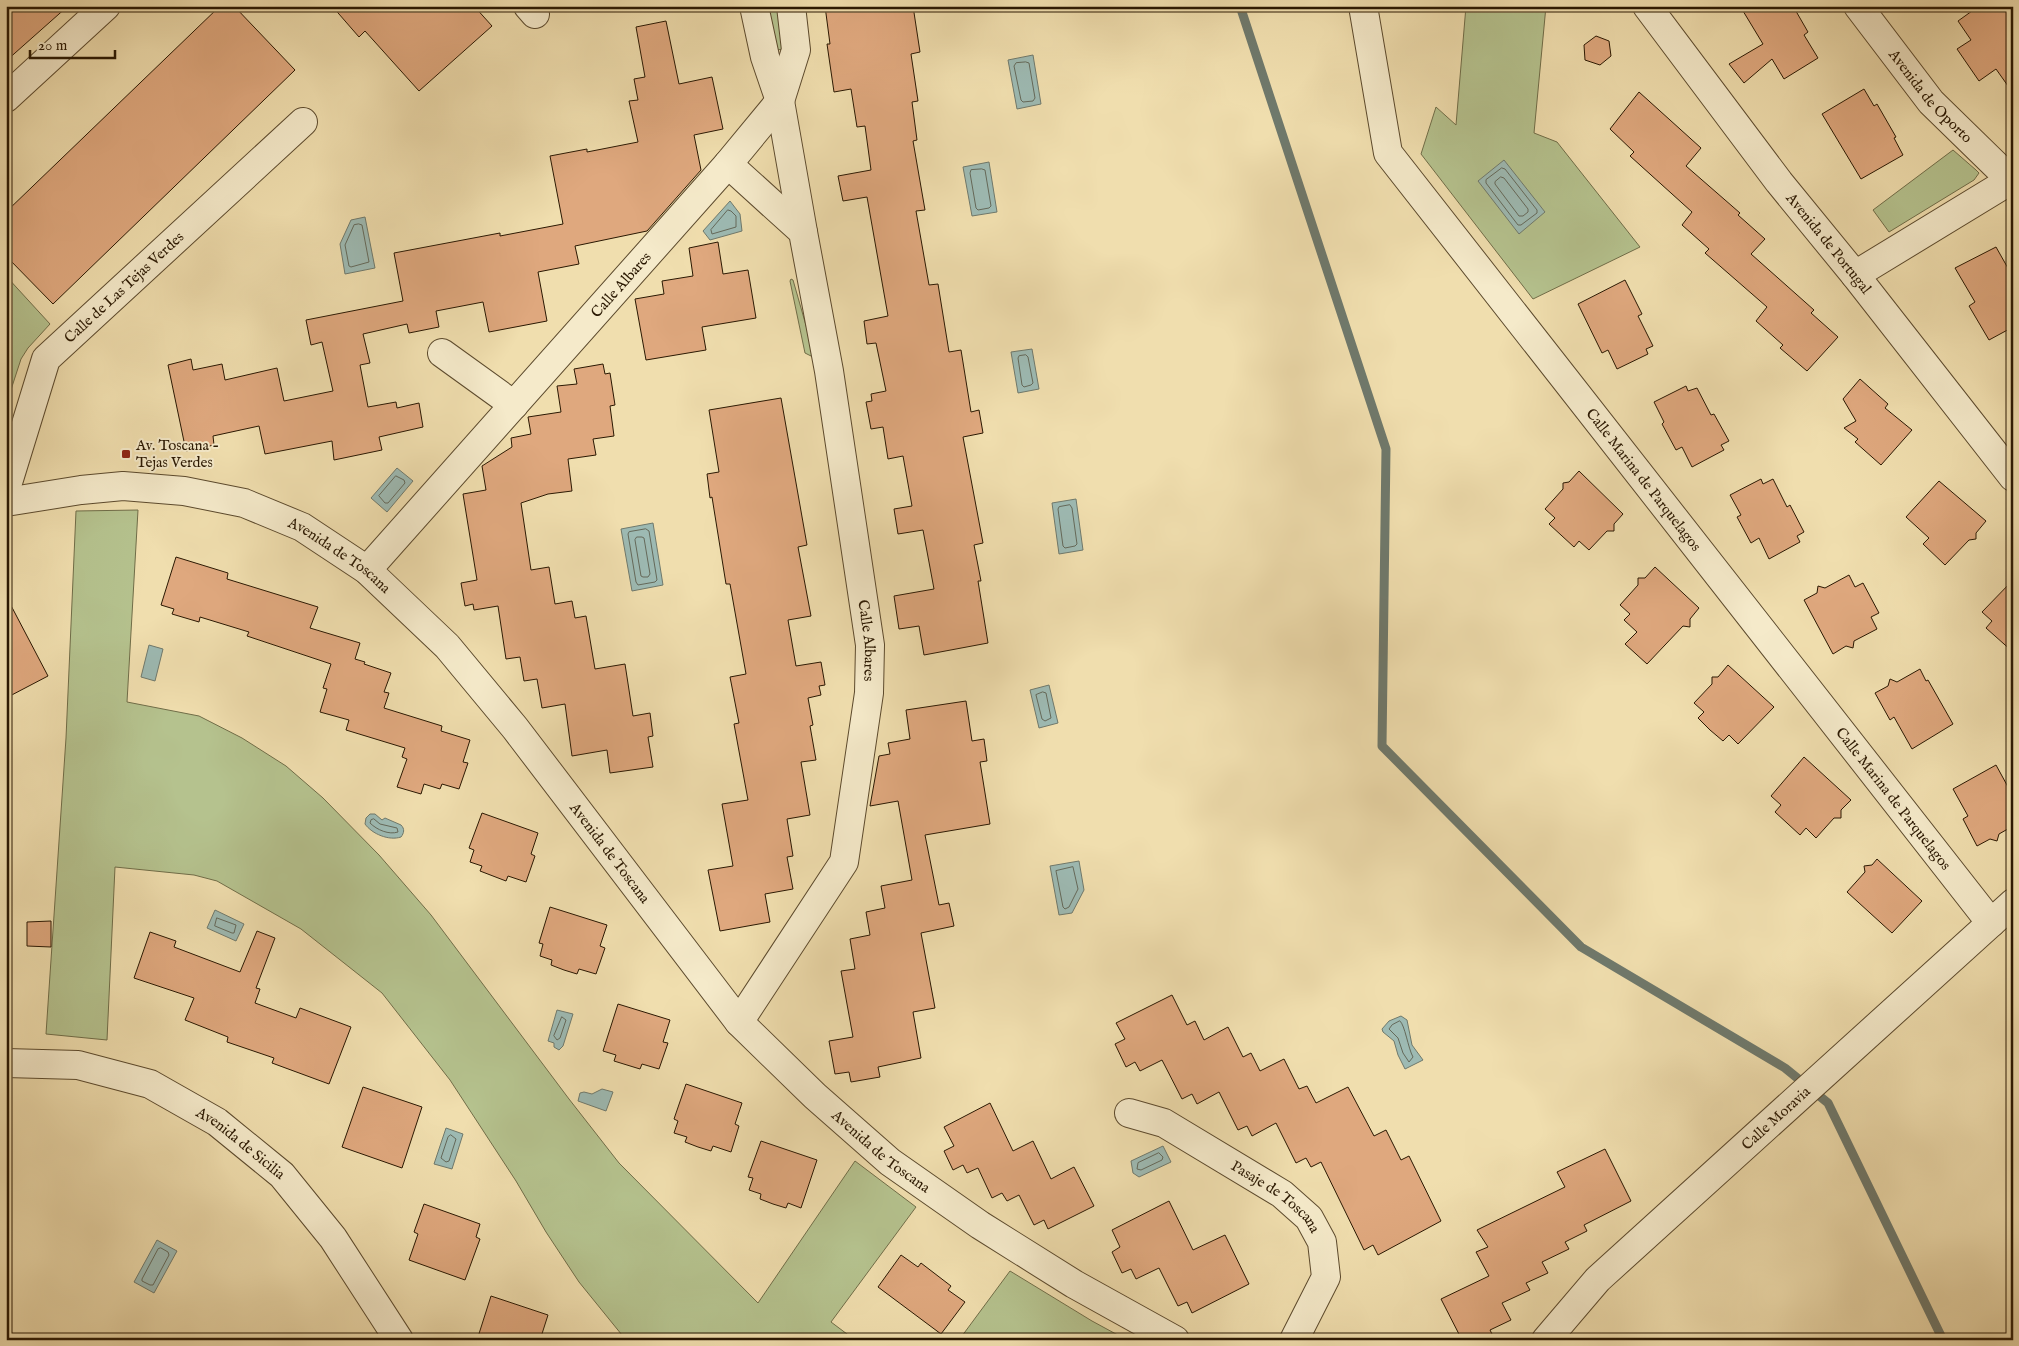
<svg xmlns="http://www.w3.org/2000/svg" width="2019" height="1346" font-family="'IM FELL English',serif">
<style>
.green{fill:#b5c28e;stroke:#706d48}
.water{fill:#9dbab3;stroke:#6f796c}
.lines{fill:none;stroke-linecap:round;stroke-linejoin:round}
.shore{stroke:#64695a;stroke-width:1}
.stream{stroke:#6f796c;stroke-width:9}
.building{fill:#dfa87e;stroke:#2a1802}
.minor-casing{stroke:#5c4a2d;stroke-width:30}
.minor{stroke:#f5eaca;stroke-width:28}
.poi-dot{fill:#8f2418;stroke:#f5eaca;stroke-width:2}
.labels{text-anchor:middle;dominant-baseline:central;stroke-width:4;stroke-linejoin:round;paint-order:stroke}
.street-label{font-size:15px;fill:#2a1802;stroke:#f5eaca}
.poi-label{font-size:15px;fill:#2a1802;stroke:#f5eaca;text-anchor:start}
</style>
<rect width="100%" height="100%" fill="#f0deae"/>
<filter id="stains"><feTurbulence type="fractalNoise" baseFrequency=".004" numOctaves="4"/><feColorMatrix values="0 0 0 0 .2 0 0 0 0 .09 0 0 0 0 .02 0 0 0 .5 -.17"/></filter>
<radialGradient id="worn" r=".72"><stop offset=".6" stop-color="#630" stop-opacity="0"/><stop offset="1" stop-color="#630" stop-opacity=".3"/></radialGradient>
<!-- green -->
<path class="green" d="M 764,6 L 783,6 L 783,49 L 777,50 Z
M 1466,6 L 1546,6 L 1534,133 L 1557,142 L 1640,247 L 1533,299 L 1421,154 L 1436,107 L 1456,125 Z
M 1953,150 L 1976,170 L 1979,173 L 1974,180 L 1889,232 L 1873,210 Z
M 6,276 L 50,324 L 28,348 L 21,359 L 6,405 Z
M 791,279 L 793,280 L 813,350 L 813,353 L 811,356 L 805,353 L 790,281 Z
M 138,510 L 127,702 L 199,716 L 242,738 L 286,766 L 323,798 L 379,855 L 431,915 L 569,1099 L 619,1163 L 758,1303 L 855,1161 L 916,1207 L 831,1322 L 855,1340 L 626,1340 L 579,1282 L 546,1232 L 516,1181 L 450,1080 L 382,993 L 301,929 L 217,881 L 194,875 L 115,867 L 107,1040 L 46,1034 L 66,738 L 76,511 Z
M 1010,1271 L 1092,1321 L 1127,1340 L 959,1340 Z"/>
<!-- water -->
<path class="water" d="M 1033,55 L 1041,104 L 1017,109 L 1008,60 Z
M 1504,160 L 1545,212 L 1519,234 L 1478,181 Z
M 989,162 L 997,212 L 972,216 L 963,167 Z
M 730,201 L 740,214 L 742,231 L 710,240 L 703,231 Z
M 365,217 L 375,268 L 345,274 L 340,244 L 351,220 Z
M 1032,349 L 1039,389 L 1018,393 L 1011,352 Z
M 397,468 L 413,481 L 387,512 L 371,498 Z
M 1076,499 L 1083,550 L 1059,554 L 1052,503 Z
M 653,523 L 663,585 L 632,591 L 621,529 Z
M 149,645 L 163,649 L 155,681 L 141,677 Z
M 1049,685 L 1058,723 L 1039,728 L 1030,690 Z
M 370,814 L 375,814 L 382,820 L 385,818 L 401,825 C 405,829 404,833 401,837 C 389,841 372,834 365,824 L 366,818 Z
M 1079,861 L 1084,890 L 1072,913 L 1059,915 L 1050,866 Z
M 215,910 L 244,924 L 236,941 L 207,928 Z
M 557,1010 L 573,1014 L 563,1046 L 559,1050 L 554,1047 L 554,1043 L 548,1041 Z
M 1401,1016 L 1407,1020 L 1412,1045 L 1423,1060 L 1405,1069 L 1398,1055 L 1394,1041 L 1383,1032 L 1382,1029 L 1389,1021 Z
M 602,1089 L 613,1092 L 606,1111 L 578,1101 L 580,1093 L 584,1092 L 592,1094 Z
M 446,1128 L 463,1134 L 452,1169 L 434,1164 Z
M 1163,1146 L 1171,1162 L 1139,1177 L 1133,1173 L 1131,1161 Z
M 157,1240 L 177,1251 L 154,1293 L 134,1282 Z"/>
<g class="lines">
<!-- shore -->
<path class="shore" d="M 1026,62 L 1029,63 L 1035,98 L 1033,101 L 1023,102 L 1021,100 L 1014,66 L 1016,63 Z
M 1502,168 L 1505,169 L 1537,210 L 1537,213 L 1521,225 L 1518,225 L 1486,183 L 1486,180 Z
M 982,169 L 985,170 L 991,206 L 989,208 L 978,210 L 976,208 L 970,173 L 971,170 Z
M 1501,177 L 1504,178 L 1528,209 L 1528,212 L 1523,216 L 1519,216 L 1495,184 L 1495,182 Z
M 728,210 L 731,211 L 736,216 L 736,227 L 712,234 L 711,230 Z
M 359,224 L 362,225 L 369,262 L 351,267 L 349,266 L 345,245 L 354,225 Z
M 1026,355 L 1028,357 L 1033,383 L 1031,385 L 1024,387 L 1022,385 L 1018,358 L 1019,356 Z
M 396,476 L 404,480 L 405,483 L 388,503 L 385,503 L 379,496 Z
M 1070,505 L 1072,508 L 1077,544 L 1075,546 L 1065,548 L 1063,546 L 1058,509 L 1059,507 Z
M 646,529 L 649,531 L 657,580 L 655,582 L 638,585 L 636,582 L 628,534 L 629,532 Z
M 637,537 L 642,537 L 644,538 L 650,574 L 648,577 L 643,577 L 641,576 L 635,540 Z
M 1043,692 L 1046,693 L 1051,718 L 1045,721 L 1042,719 L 1036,695 Z
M 374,819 L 380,824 L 397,828 L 398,832 C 389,835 377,830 370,823 L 371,820 Z
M 1073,867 L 1078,889 L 1069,907 L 1065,909 L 1063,907 L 1056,871 Z
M 217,918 L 236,925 L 234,933 L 232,933 L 215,926 Z
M 562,1017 L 566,1020 L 560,1038 L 557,1040 L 554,1036 Z
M 1400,1021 C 1405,1025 1408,1048 1413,1057 L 1409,1062 L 1403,1053 L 1398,1038 L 1389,1029 L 1392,1025 Z
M 451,1135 L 456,1139 L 449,1161 L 446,1162 L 441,1158 L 448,1137 Z
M 1159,1153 L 1163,1157 L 1162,1160 L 1141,1170 L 1137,1169 L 1138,1163 Z
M 161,1248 L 168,1252 L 169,1255 L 153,1285 L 150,1285 L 142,1281 L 142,1279 L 158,1249 Z"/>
<!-- stream -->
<path class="stream" d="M 1240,6 L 1386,449 L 1382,746 L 1581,947 L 1785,1068 L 1828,1103 L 1943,1340"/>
</g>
<!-- building -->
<path class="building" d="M 6,6 L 68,6 L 6,61 Z
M 220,6 L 234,6 L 295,70 L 53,304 L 6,256 L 6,212 Z
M 332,6 L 474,6 L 492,26 L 419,91 L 365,31 L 359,37 Z
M 825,6 L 913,6 L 920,52 L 911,54 L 918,101 L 912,102 L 917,140 L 913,141 L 925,210 L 916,211 L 929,285 L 938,284 L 949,352 L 961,350 L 971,412 L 979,410 L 983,433 L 963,437 L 983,543 L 974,545 L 981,581 L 978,581 L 988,643 L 924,655 L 919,626 L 899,629 L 894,596 L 934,589 L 923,530 L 898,534 L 894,509 L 912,506 L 903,456 L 888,459 L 883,427 L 871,429 L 866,402 L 872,401 L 871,394 L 886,391 L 876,343 L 867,344 L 864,321 L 888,316 L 867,197 L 843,201 L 838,176 L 871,170 L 865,126 L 857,127 L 851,89 L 834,92 L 827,44 L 830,44 Z
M 1740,6 L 1793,6 L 1808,32 L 1804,35 L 1818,58 L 1784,79 L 1772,59 L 1744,83 L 1729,64 L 1763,44 Z
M 1979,6 L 2007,6 L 2013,14 L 2013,93 L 1996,69 L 1979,81 L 1957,49 L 1971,40 L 1958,21 Z
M 666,21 L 679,84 L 712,77 L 723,129 L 694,135 L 701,170 L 647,231 L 575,246 L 579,264 L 538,272 L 547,321 L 489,332 L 483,302 L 436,311 L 439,327 L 409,333 L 407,324 L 363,334 L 370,363 L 360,365 L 368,407 L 396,402 L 397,408 L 419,403 L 423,427 L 379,437 L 382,450 L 334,460 L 332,441 L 265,454 L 259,426 L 213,436 L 214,445 L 186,451 L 168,365 L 191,359 L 193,370 L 222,364 L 225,380 L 277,368 L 284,401 L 333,391 L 322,342 L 311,345 L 306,320 L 403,301 L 394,253 L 500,233 L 500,236 L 563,224 L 550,156 L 587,149 L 587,152 L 638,142 L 629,101 L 638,100 L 634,79 L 645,77 L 636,27 Z
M 1596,36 L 1609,41 L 1611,56 L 1600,65 L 1585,60 L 1584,45 Z
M 1864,89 L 1874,106 L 1877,104 L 1896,137 L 1894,138 L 1903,155 L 1861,179 L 1822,114 Z
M 1639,92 L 1701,148 L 1686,166 L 1740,213 L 1738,215 L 1765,239 L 1751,254 L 1814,310 L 1811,313 L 1838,337 L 1807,371 L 1780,348 L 1783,345 L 1756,321 L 1767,307 L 1705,253 L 1709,249 L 1682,225 L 1692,212 L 1630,156 L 1634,152 L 1610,129 Z
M 718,242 L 723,274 L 748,270 L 756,318 L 702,327 L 706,350 L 646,360 L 635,299 L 664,294 L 662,281 L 693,276 L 689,248 Z
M 1996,247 L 2013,277 L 2013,327 L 1989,340 L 1969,306 L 1975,302 L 1955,268 Z
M 1625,280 L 1642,314 L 1638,316 L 1653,346 L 1646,349 L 1648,354 L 1617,369 L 1608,350 L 1602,353 L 1578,304 Z
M 603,364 L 605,374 L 610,373 L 615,405 L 610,406 L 614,436 L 593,439 L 596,455 L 568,459 L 572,491 L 548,494 L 521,503 L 531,570 L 549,567 L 555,604 L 572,601 L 575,618 L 586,616 L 595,669 L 625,664 L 633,716 L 650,713 L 653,736 L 648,737 L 653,767 L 610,773 L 607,750 L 572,756 L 565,704 L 542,708 L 537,679 L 524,681 L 520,657 L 506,659 L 498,606 L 474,610 L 473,604 L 465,606 L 461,583 L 477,580 L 463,494 L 486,490 L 482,466 L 512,447 L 511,438 L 531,434 L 528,417 L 561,412 L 557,386 L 577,384 L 574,369 Z
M 1860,379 L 1888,404 L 1885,408 L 1912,430 L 1881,465 L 1855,442 L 1858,439 L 1844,428 L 1856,421 L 1843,399 Z
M 1686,386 L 1688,391 L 1697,388 L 1711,415 L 1714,414 L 1729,441 L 1721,445 L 1724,450 L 1692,467 L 1682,447 L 1676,450 L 1662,424 L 1664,422 L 1654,402 Z
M 781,398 L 807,545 L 798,547 L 811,616 L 788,620 L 796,666 L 821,662 L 825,685 L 819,686 L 821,695 L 808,698 L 813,725 L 810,726 L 816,760 L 801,762 L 810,815 L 787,819 L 793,856 L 787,857 L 793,889 L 765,894 L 770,922 L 720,931 L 708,870 L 733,866 L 722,804 L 748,800 L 734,724 L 739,723 L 730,677 L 746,674 L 730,584 L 726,584 L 712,497 L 710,498 L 707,474 L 719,472 L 709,410 Z
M 1579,471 L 1623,514 L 1614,524 L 1614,531 L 1607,531 L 1589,550 L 1579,541 L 1574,547 L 1549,524 L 1555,518 L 1545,509 L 1563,489 L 1563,483 L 1569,482 Z
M 1761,479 L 1763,484 L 1773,479 L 1787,507 L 1790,505 L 1804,532 L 1797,536 L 1800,542 L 1769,559 L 1759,538 L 1751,543 L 1737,517 L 1741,515 L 1730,495 Z
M 1939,481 L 1986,521 L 1976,533 L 1976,539 L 1969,540 L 1945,565 L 1923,544 L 1929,538 L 1906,517 Z
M 176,557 L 228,573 L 227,579 L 318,607 L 310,628 L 360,643 L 355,659 L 365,662 L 364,664 L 391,673 L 384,692 L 389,693 L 384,708 L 442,726 L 441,731 L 470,740 L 463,762 L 468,763 L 459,789 L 442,784 L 440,789 L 424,784 L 421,794 L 397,787 L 407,759 L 402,757 L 405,748 L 346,730 L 349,720 L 320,712 L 327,689 L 323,688 L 331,664 L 247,636 L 249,632 L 200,617 L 199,622 L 172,614 L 174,609 L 161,605 Z
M 1655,567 L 1699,608 L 1690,619 L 1690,627 L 1683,626 L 1647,664 L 1625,644 L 1637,632 L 1624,620 L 1630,614 L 1620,605 L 1638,585 L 1638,578 L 1645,578 Z
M 1849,575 L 1855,587 L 1863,583 L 1879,613 L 1871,617 L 1877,629 L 1854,641 L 1853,648 L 1846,646 L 1833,654 L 1804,600 L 1817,593 L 1818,586 L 1825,588 Z
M 2013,580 L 2013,652 L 1986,628 L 1992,621 L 1982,612 Z
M 6,596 L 48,676 L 6,698 Z
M 1728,665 L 1774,707 L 1738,744 L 1729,735 L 1723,741 L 1710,730 L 1698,718 L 1704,712 L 1694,703 L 1712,684 L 1712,677 L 1718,677 Z
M 1920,669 L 1926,681 L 1928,680 L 1953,724 L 1912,749 L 1894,717 L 1890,720 L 1875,693 L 1888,686 L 1890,679 L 1897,682 Z
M 966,701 L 972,741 L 984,739 L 987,761 L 980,762 L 990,824 L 925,835 L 939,905 L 949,903 L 954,926 L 921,933 L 935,1008 L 913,1012 L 921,1058 L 878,1067 L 880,1077 L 851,1082 L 849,1072 L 835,1074 L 829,1041 L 853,1037 L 841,971 L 855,969 L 850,939 L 870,935 L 866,912 L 885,908 L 881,886 L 912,880 L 898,801 L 870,806 L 879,756 L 890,754 L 888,743 L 910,739 L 906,710 Z
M 1804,757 L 1851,800 L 1841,810 L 1841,818 L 1834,818 L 1816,838 L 1806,828 L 1800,835 L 1775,812 L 1781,805 L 1771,796 Z
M 1996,765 L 2013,796 L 2013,826 L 1999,834 L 1997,841 L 1990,839 L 1977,846 L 1963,819 L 1968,816 L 1953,789 Z
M 482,813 L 538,833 L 531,854 L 535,856 L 526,882 L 508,876 L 506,881 L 480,871 L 482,866 L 470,862 L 474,850 L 469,848 Z
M 1877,859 L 1922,901 L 1892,933 L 1847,892 L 1865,872 L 1864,866 L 1872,865 Z
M 550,907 L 607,925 L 600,946 L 605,948 L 596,974 L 579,969 L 577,974 L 564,970 L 551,965 L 552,960 L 540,956 L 543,944 L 539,943 Z
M 51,921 L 51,947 L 27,946 L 27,922 Z
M 257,931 L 275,938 L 256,988 L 260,989 L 255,1003 L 296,1018 L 300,1008 L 351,1027 L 329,1084 L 272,1063 L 274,1058 L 227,1042 L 228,1037 L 185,1020 L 194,998 L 134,978 L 150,932 L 176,941 L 174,947 L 240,972 Z
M 1172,995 L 1187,1025 L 1195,1021 L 1204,1040 L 1228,1027 L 1243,1057 L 1251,1053 L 1260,1071 L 1284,1059 L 1299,1089 L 1307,1086 L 1316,1103 L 1348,1087 L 1374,1136 L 1386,1130 L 1401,1160 L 1409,1156 L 1441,1221 L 1378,1255 L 1373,1245 L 1364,1250 L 1321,1162 L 1311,1167 L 1306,1158 L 1296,1163 L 1276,1123 L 1252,1136 L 1247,1126 L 1238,1130 L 1219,1092 L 1197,1104 L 1192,1094 L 1182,1099 L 1162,1060 L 1140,1071 L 1135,1062 L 1126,1067 L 1115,1044 L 1125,1039 L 1116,1023 Z
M 618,1004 L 670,1020 L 663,1042 L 668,1043 L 659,1069 L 642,1064 L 640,1069 L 614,1061 L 616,1055 L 603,1051 Z
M 686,1084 L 742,1103 L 735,1124 L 739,1126 L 731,1152 L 713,1146 L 711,1151 L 698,1147 L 685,1142 L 687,1137 L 674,1133 L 678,1121 L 674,1119 Z
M 363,1087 L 422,1107 L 402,1168 L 342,1147 Z
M 990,1103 L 1013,1151 L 1033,1141 L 1051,1179 L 1074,1167 L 1094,1206 L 1048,1229 L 1044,1220 L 1034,1225 L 1019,1195 L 1007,1201 L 1002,1193 L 992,1198 L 978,1168 L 967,1173 L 963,1165 L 953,1170 L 944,1151 L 954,1146 L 944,1127 Z
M 761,1141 L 817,1160 L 801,1208 L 788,1203 L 786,1208 L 773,1204 L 760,1199 L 761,1194 L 749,1190 L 753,1178 L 748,1177 Z
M 1605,1149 L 1631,1201 L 1584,1225 L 1587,1231 L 1565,1242 L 1569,1249 L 1542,1262 L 1548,1273 L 1526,1283 L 1530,1290 L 1502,1303 L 1511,1320 L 1490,1330 L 1495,1340 L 1462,1340 L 1441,1299 L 1489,1276 L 1476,1252 L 1488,1247 L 1477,1230 L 1565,1187 L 1557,1172 Z
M 1169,1201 L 1193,1250 L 1225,1235 L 1249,1284 L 1192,1313 L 1187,1302 L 1178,1306 L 1159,1268 L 1136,1279 L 1131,1269 L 1122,1273 L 1112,1252 L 1120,1247 L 1112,1230 Z
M 424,1204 L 480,1224 L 476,1237 L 480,1239 L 465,1280 L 409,1260 L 418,1234 L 414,1232 Z
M 901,1255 L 918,1267 L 921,1263 L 951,1286 L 948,1290 L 965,1302 L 941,1334 L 878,1287 Z
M 491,1296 L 548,1315 L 540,1340 L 477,1340 Z"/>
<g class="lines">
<!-- minor casing -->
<g class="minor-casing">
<g id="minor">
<path d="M 528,6 L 535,14"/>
<path d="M 754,6 L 765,57 L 780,101 L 803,232"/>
<path id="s1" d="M 1363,6 L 1388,153 L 1991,923"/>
<path id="s2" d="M 1647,6 L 1779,182 L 1855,275 L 2013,477"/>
<path id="s3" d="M 1858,6 L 1931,102 L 2013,182"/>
<path d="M 6,98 L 106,6"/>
<path id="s4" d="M 728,164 L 803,232 L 829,371 L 870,645 L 869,693 L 844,862 L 739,1022"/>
<path d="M 1855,275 L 2011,180"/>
<path d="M 442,353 L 514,405"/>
<path id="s5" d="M 6,489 L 46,359 L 303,122"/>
<path id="s6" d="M 6,502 L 81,490 L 123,486 L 184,491 L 244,503 L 302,527 L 367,570 L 447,646 L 515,728 L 739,1022 L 815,1096 L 890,1162 L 980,1225 L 1074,1284 L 1175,1340"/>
<path id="s7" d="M 367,570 L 728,164 L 780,101 L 796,50 L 791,6"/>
<path id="s8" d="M 6,1063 L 78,1065 L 150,1084 L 217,1122 L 282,1175 L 333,1238 L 399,1340"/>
<path id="s9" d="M 1129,1113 L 1164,1123 L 1282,1194 L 1309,1218 L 1322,1242 L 1326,1277 L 1294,1340"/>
<path id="s10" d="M 1546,1340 L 1598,1279 L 2013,903"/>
</g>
</g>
<!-- minor -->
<use href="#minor" class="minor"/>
</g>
<!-- markers -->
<rect class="poi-dot" x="121" y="449" width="10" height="10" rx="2.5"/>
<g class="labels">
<!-- street labels -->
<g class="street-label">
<text stroke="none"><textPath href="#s3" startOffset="116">Avenida de Oporto</textPath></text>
<text stroke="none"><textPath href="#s2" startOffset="299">Avenida de Portugal</textPath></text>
<text stroke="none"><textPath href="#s7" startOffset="382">Calle Albares</textPath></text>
<text stroke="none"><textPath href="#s5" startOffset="242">Calle de Las Tejas Verdes</textPath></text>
<text stroke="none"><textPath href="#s1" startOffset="564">Calle Marina de Parquelagos</textPath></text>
<text stroke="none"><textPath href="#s6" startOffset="350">Avenida de Toscana</textPath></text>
<text stroke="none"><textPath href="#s4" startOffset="515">Calle Albares</textPath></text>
<text stroke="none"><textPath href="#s1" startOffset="969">Calle Marina de Parquelagos</textPath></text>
<text stroke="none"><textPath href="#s6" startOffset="755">Avenida de Toscana</textPath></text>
<text stroke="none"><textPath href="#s10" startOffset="320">Calle Moravia</textPath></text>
<text stroke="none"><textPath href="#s8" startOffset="255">Avenida de Sicilia</textPath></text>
<text stroke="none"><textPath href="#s6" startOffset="1160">Avenida de Toscana</textPath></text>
<text stroke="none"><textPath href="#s9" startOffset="171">Pasaje de Toscana</textPath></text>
</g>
<!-- poi labels -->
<g class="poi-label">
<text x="136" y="445">Av. Toscana -<tspan x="136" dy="17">Tejas Verdes</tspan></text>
</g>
</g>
<!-- margin -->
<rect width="2019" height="1346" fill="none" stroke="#f0deae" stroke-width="25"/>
<rect x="8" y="8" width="2004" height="1331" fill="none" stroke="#2a1802" stroke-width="2.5"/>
<rect x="12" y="12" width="1994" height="1321" fill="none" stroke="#2a1802"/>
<!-- scale -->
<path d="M30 50v8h85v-8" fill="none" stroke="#2a1802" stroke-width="2.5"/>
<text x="38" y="50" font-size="15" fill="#2a1802" stroke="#f5eaca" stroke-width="4" paint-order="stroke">20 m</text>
<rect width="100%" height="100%" filter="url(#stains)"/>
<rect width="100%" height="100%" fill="url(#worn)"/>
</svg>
